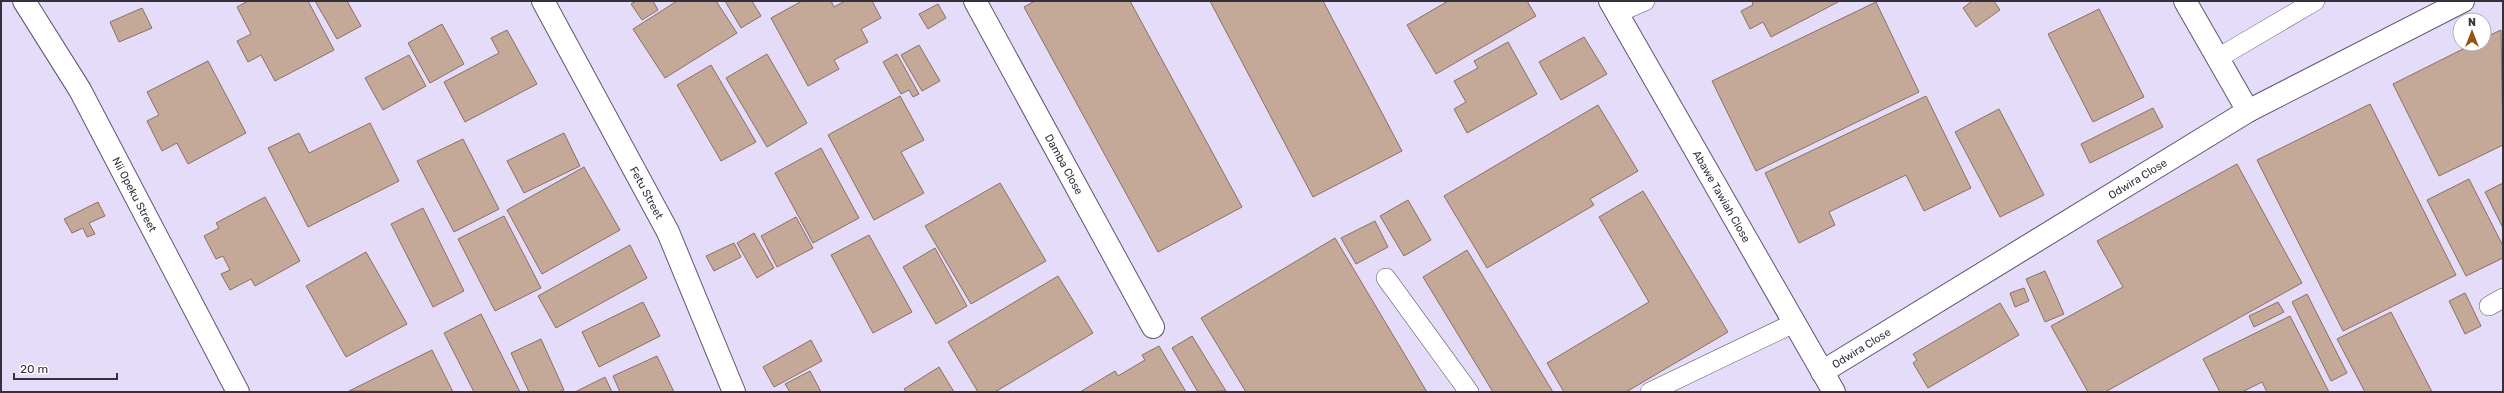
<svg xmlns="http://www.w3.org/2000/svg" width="2504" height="393" font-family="Rubik,sans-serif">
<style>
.building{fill:#c4a898;stroke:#8b7062}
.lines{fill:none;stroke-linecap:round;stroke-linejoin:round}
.service-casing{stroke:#5d576f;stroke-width:20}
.minor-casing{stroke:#5d576f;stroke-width:24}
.service{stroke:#fff;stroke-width:19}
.minor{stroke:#fff;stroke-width:22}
.labels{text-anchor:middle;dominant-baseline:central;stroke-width:4;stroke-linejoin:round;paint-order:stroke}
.street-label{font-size:11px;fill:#34313c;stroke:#fff}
</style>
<rect width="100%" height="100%" fill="#e4dcf9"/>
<!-- building -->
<path class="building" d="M 248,1 L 308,1 L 334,50 L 275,81 L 261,55 L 248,62 L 237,41 L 251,34 L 237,7 Z
M 315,1 L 347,1 L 361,26 L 337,39 Z
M 636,1 L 653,1 L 658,10 L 642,20 L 631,4 Z
M 677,1 L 716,1 L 737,33 L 665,78 L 633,29 Z
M 725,1 L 752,1 L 761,16 L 741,28 Z
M 802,1 L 831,1 L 834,7 L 845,1 L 872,1 L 881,18 L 861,29 L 868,42 L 834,60 L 839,69 L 808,86 L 771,18 Z
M 1035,1 L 1130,1 L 1242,207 L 1158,252 L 1024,7 Z
M 1210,1 L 1323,1 L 1402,151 L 1313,197 Z
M 1448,1 L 1527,1 L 1536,16 L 1436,74 L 1407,25 Z
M 1752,1 L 1840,1 L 1771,37 L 1763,22 L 1750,29 L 1741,11 L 1753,5 Z
M 1972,1 L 1994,1 L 2000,10 L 1976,27 L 1963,8 Z
M 1876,2 L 1919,92 L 1756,171 L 1712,81 Z
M 938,4 L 946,18 L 928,29 L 919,14 Z
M 142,8 L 152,28 L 119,42 L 110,22 Z
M 2099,9 L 2144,97 L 2093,122 L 2048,34 Z
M 442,24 L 464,64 L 430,83 L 408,43 Z
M 507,30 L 537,84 L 465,122 L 444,82 L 499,53 L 491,38 Z
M 2501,30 L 2503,145 L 2439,176 L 2393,84 L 2473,44 L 2484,44 L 2484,38 Z
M 1584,37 L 1607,74 L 1561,100 L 1539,62 Z
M 1508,42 L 1537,94 L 1467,133 L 1454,109 L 1466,102 L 1454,81 L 1478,68 L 1474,61 Z
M 919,45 L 940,81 L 922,91 L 901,55 Z
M 767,54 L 807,123 L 767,147 L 726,78 Z
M 897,54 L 919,94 L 913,97 L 909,90 L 901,94 L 883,62 Z
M 409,55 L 426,86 L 383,110 L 365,78 Z
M 208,61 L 246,133 L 188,164 L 177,143 L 162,151 L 147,121 L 159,115 L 147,92 Z
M 711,65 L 756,142 L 721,161 L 677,85 Z
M 900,96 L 924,140 L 901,152 L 924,193 L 874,220 L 828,135 Z
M 1926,96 L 1971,188 L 1924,211 L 1906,175 L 1829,212 L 1835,225 L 1799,243 L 1765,173 Z
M 2370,104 L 2456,275 L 2343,331 L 2257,160 Z
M 1598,105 L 1638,171 L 1590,199 L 1594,205 L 1487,268 L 1444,196 Z
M 2153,108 L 2163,127 L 2090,163 L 2081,144 Z
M 1999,109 L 2044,195 L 2000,217 L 1955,132 Z
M 370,123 L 399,181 L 308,227 L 268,148 L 299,133 L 309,153 Z
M 564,133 L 580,166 L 524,193 L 507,161 Z
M 463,139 L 499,209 L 454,232 L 417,161 Z
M 821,148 L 859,218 L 813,243 L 775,173 Z
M 2237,164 L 2302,283 L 2105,392 L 2088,392 L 2051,326 L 2123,287 L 2097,241 Z
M 584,167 L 620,230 L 542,274 L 507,210 Z
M 2469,179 L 2503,246 L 2503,258 L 2466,276 L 2427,200 Z
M 1000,183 L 1046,261 L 971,304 L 925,226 Z
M 2503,183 L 2503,228 L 2485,192 Z
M 1643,191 L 1728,332 L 1626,392 L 1564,392 L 1547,363 L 1649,302 L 1599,217 Z
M 265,197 L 300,261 L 255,286 L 251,279 L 230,290 L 221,274 L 230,270 L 223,256 L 216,259 L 204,236 L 219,228 L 216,223 Z
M 1408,200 L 1431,240 L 1404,256 L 1380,216 Z
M 98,202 L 105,216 L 89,223 L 95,234 L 87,237 L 83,228 L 72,233 L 64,219 Z
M 423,208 L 464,291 L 433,307 L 391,224 Z
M 504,216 L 541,288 L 495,311 L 458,239 Z
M 796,217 L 813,248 L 777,267 L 761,236 Z
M 1375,221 L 1388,247 L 1356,264 L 1341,238 Z
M 754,233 L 774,268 L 757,278 L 737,243 Z
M 869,235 L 912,312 L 873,333 L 831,255 Z
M 1335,238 L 1427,392 L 1246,392 L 1201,318 Z
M 734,243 L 741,257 L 714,271 L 706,256 Z
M 630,245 L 647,278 L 556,328 L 538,296 Z
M 935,248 L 967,306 L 936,324 L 903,267 Z
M 1467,250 L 1553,392 L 1493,392 L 1423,277 Z
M 366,252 L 407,324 L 346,357 L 306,286 Z
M 2045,271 L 2064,314 L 2045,322 L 2026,279 Z
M 1058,276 L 1093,333 L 995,392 L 978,392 L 948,342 Z
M 2024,288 L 2029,301 L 2015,307 L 2010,293 Z
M 2465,293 L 2481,326 L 2465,334 L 2449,301 Z
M 2307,294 L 2347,373 L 2331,381 L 2292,302 Z
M 643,302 L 660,336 L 599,367 L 582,332 Z
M 2278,302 L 2284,312 L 2254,327 L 2249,316 Z
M 2000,303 L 2019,335 L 1928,388 L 1913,363 L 1917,360 L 1913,354 Z
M 2391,312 L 2432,392 L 2365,392 L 2337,339 Z
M 481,314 L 520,392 L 474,392 L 444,333 Z
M 2290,316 L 2329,392 L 2267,392 L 2262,382 L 2242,392 L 2220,392 L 2203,359 Z
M 1192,336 L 1226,391 L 1198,392 L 1172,348 Z
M 541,339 L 564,390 L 559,392 L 529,392 L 511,353 Z
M 811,340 L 822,361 L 774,387 L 763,367 Z
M 1159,346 L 1186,392 L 1080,392 L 1115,371 L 1118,376 L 1145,360 L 1142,355 Z
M 432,350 L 453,392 L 349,391 Z
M 657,356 L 674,392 L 620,392 L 613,376 Z
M 939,367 L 954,392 L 906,392 L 904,389 Z
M 810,371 L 821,392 L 790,392 L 785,384 Z
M 605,377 L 612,392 L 575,392 Z"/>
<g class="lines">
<!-- service casing -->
<g class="service-casing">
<path id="service" d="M 1617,13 L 1645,1
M 2218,58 L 2315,1
M 1386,278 L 1469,392
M 2489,306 L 2503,298
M 1650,392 L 1794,323"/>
</g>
<!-- minor casing -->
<g class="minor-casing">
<g id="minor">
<path id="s1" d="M 24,1 L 80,90 L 238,392"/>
<path id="s2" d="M 543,1 L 668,232 L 734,392"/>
<path id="s3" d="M 975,1 L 1153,327"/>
<path id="s4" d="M 1610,1 L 1834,392"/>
<path d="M 2185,1 L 2248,111"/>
<path id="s5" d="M 1822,372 L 2248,111 L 2463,1"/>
</g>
</g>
<!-- service -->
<use href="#service" class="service"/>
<!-- minor -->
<use href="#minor" class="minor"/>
</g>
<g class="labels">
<!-- street labels -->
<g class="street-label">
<text stroke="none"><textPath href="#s3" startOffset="186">Damba Close</textPath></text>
<text stroke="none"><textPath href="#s5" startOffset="370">Odwira Close</textPath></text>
<text stroke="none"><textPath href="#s2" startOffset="218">Fetu Street</textPath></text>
<text stroke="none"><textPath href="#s1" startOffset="223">Nii Opeku Street</textPath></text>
<text stroke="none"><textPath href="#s4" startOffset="225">Abawe Tawiah Close</textPath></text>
<text stroke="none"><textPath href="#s5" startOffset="46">Odwira Close</textPath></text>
</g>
</g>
<!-- border -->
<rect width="2504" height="393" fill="none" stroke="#34313c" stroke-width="4"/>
<!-- north arrow -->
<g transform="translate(2472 32)"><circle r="19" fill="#ffffff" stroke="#aeadb1"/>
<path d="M0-3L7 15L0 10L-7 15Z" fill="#915515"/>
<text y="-6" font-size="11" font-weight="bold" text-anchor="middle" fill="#34313c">N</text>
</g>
<!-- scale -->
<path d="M14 373v6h103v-6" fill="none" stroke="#34313c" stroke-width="2"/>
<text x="20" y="373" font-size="12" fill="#34313c" stroke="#ffffff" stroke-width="3" paint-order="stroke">20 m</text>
</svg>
